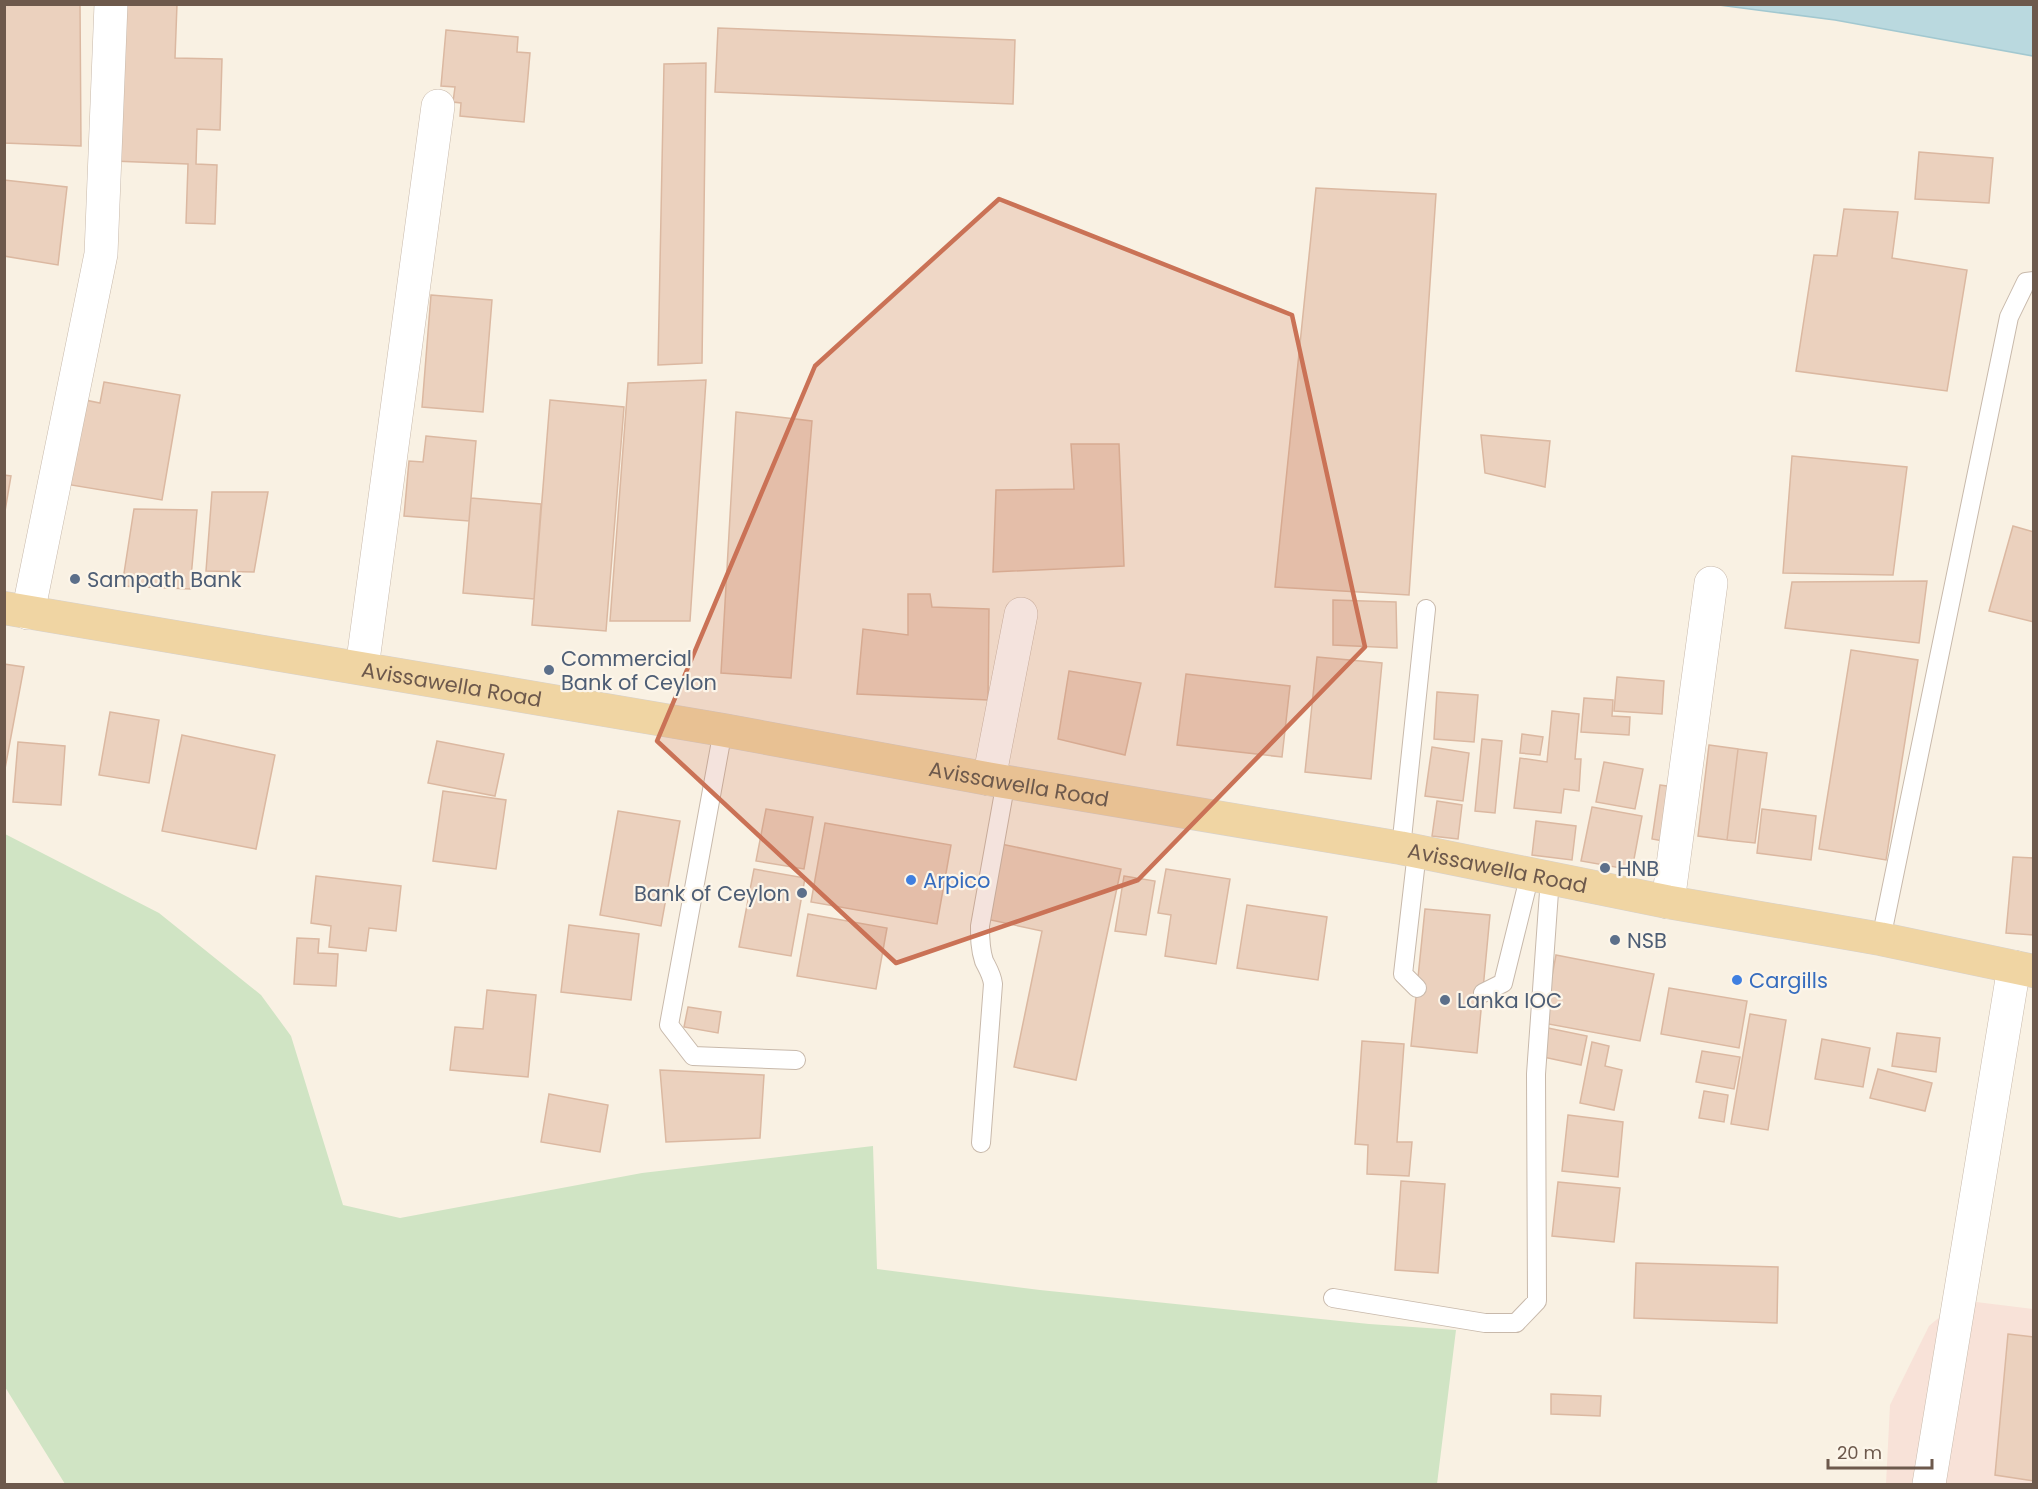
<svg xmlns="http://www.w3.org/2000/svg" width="2038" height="1489" font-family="Poppins,sans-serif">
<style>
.commercial{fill:#f8e2d8}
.green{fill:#d0e4c4}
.water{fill:#bad9df;stroke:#a2c8d0;stroke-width:1.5}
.building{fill:#ebd1be;stroke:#dbb8a1;stroke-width:1.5}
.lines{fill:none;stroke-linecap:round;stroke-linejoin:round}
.service-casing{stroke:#c8b9ab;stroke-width:20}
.minor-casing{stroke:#c8b9ab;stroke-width:34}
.primary-casing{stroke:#d6d1cd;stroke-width:34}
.service{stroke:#fff;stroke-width:18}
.minor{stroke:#fff;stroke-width:33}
.primary{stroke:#f0d5a3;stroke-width:33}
.marked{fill:#ca7256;fill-opacity:0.2;stroke:#ca7256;stroke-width:4.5;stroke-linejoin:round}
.service-dot{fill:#5c6f8a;stroke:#fcf5e9;stroke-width:2}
.shop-dot{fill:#3f7fe0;stroke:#fcf5e9;stroke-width:2}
.labels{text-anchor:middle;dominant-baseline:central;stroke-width:4.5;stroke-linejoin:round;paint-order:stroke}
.service-label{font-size:21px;fill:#4e5e75;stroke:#fcf5e9;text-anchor:start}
.street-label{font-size:21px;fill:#6d594c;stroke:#fcf5e9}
.shop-label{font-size:21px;fill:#366cbe;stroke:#fcf5e9;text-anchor:start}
</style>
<rect width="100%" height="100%" fill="#f9f1e3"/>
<!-- commercial -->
<path class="commercial" d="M 1960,1300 L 2033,1309 L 2033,1484 L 1886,1484 L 1890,1405 L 1929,1326 Z"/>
<!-- green -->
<path class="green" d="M 5,834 L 159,913 L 261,995 L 291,1036 L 343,1205 L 400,1218 L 642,1173 L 873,1146 L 877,1269 L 1040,1290 L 1369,1324 L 1456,1330 L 1437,1484 L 65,1484 L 5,1387 Z"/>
<!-- water -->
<path class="water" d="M 1719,5 L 2033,5 L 2033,56 L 1835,20 Z"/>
<!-- building -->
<path class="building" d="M 4,4 L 80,4 L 81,146 L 4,143 Z
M 118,4 L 177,4 L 175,58 L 222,59 L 220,130 L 197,129 L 196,164 L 217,165 L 215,224 L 186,223 L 188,164 L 113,161 Z
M 718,28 L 1015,40 L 1013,104 L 715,92 Z
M 446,30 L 518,37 L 517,52 L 530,53 L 524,122 L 460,116 L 461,103 L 453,102 L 455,87 L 441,86 Z
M 706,63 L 702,363 L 658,365 L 664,64 Z
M 1919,152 L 1993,158 L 1989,203 L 1915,199 Z
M 4,180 L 67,187 L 58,265 L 4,256 Z
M 1316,188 L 1436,194 L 1409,595 L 1275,587 Z
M 1844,209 L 1898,212 L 1892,258 L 1967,270 L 1947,391 L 1796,371 L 1814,255 L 1837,256 Z
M 431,295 L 492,300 L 483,412 L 422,407 Z
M 706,380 L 690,621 L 610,621 L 628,383 Z
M 104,382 L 180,395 L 162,500 L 65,484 L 80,399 L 100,403 Z
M 550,400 L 624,407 L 606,631 L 532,625 Z
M 736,412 L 812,421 L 791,678 L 721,673 Z
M 1481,435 L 1550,441 L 1545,487 L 1485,473 Z
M 426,436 L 476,441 L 469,521 L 404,516 L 409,461 L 423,462 Z
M 1071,444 L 1119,444 L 1124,566 L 993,572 L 996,490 L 1074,489 Z
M 1792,456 L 1907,467 L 1893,575 L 1783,573 Z
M 4,475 L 11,476 L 4,517 Z
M 212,492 L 268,492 L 254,572 L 206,571 Z
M 471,498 L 541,504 L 534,599 L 463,593 Z
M 134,509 L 197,510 L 190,589 L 122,586 Z
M 2013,526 L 2034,532 L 2034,622 L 1989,611 Z
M 1927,581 L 1919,643 L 1785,628 L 1792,582 Z
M 908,594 L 930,594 L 932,607 L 989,609 L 988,700 L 857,694 L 863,629 L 908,635 Z
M 1333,600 L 1396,602 L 1397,648 L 1333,645 Z
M 1851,650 L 1918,660 L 1886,860 L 1819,849 Z
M 1317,657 L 1382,663 L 1371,779 L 1305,772 Z
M 4,664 L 24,667 L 4,774 Z
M 1069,671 L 1141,683 L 1125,755 L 1058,739 Z
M 1186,674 L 1290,686 L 1282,757 L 1177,745 Z
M 1617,677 L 1664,681 L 1662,714 L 1614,711 Z
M 1437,692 L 1478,695 L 1474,742 L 1434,739 Z
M 1584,698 L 1613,700 L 1612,716 L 1630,717 L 1629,735 L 1581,732 Z
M 1552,711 L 1579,714 L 1575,759 L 1581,759 L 1579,791 L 1564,789 L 1561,813 L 1514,808 L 1520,758 L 1547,762 Z
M 110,712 L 159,720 L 149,783 L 99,775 Z
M 1522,734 L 1543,737 L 1540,755 L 1520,753 Z
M 182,735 L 275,755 L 256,849 L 162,831 Z
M 1482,739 L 1502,741 L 1495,813 L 1475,811 Z
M 437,741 L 504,754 L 495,796 L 428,783 Z
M 18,742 L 65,746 L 61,805 L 13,802 Z
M 1709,745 L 1738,749 L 1727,840 L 1698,836 Z
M 1432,747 L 1469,753 L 1463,801 L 1425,796 Z
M 1738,749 L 1767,753 L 1755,843 L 1727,840 Z
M 1604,762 L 1643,769 L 1635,809 L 1596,802 Z
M 1660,785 L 1681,788 L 1674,843 L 1652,839 Z
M 443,791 L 506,800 L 496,869 L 433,861 Z
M 1437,801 L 1462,805 L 1458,839 L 1432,836 Z
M 1592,807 L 1642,816 L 1632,870 L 1581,861 Z
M 766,809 L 813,817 L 804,869 L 756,861 Z
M 1762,809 L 1816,816 L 1811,860 L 1757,853 Z
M 618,811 L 680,821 L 661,926 L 600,915 Z
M 1536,821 L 1576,826 L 1572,860 L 1532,855 Z
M 825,823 L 951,845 L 937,924 L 811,902 Z
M 1001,844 L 1121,869 L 1076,1080 L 1014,1067 L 1042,931 L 986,919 Z
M 2013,857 L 2034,858 L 2034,935 L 2006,933 Z
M 754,869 L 805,878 L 791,956 L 739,947 Z
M 1166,869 L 1230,879 L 1216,964 L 1165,956 L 1171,915 L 1158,913 Z
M 316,876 L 401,886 L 396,931 L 369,928 L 366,951 L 329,947 L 331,926 L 311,923 Z
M 1124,876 L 1155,881 L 1146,935 L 1115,931 Z
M 1247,905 L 1327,917 L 1318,980 L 1237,968 Z
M 1425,909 L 1490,915 L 1477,1053 L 1411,1046 Z
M 808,914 L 887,928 L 876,989 L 797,976 Z
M 569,925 L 639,934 L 631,1000 L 561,992 Z
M 297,938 L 319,939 L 318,953 L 338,954 L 336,986 L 294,984 Z
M 1556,955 L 1654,974 L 1640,1041 L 1543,1023 Z
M 1669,988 L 1747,1001 L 1739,1048 L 1661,1034 Z
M 487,990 L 536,995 L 528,1077 L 450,1070 L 455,1027 L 483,1029 Z
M 688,1007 L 721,1012 L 718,1033 L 684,1027 Z
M 1750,1014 L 1786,1020 L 1768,1130 L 1731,1124 Z
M 1548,1028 L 1587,1036 L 1581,1065 L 1543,1057 Z
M 1897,1033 L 1940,1038 L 1936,1072 L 1892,1066 Z
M 1822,1039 L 1870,1048 L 1863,1087 L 1815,1079 Z
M 1362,1041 L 1404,1044 L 1397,1142 L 1412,1142 L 1409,1176 L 1367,1174 L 1368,1145 L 1355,1144 Z
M 1592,1042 L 1609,1046 L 1605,1066 L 1622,1070 L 1614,1110 L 1580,1103 Z
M 1702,1051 L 1740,1057 L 1734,1089 L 1696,1082 Z
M 1878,1069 L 1932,1083 L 1925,1111 L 1870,1098 Z
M 660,1070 L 764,1075 L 760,1138 L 666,1142 Z
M 1704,1091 L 1728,1095 L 1724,1122 L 1699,1118 Z
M 549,1094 L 608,1105 L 600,1152 L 541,1142 Z
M 1568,1115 L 1623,1122 L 1618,1177 L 1562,1171 Z
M 1401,1181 L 1445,1184 L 1438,1273 L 1395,1270 Z
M 1558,1182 L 1620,1188 L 1614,1242 L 1552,1236 Z
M 1636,1263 L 1778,1267 L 1777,1323 L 1634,1318 Z
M 2008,1334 L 2034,1337 L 2034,1481 L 1995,1475 Z
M 1551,1394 L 1601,1396 L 1600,1416 L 1551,1414 Z"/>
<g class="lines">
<!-- service casing -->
<g class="service-casing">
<path id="service" d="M 723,730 L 669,1025 L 693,1056 L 796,1060
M 1401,848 L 1426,609
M 1417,852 L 1403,974 L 1417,988
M 1881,939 L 2009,317 L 2026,282 L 2034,281
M 1483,993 L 1503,983 L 1530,874
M 981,1143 L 993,984 C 992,975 988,969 984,961 C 980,949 980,938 980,926 L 1006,781
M 1333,1298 L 1485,1323 L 1516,1323 L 1537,1301 L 1536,1074 L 1550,878"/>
</g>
<!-- minor casing -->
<g class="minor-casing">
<path id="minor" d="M 28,613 L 101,254 L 111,4
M 362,668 L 438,106
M 989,779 L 1021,614
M 1668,902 L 1711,583
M 1929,1484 L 2014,967"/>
</g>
<!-- primary casing -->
<g class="primary-casing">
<g id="primary">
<path id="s1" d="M 4,608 L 723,730 L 989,779 L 1401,848 L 1668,902 L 1881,939 L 2034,971"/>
</g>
</g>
<!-- service -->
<use href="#service" class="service"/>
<!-- minor -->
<use href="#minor" class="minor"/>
<!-- primary -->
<use href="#primary" class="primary"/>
</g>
<!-- marked area -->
<path class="marked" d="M 999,199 L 1292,315 L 1365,647 L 1138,880 L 896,963 L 657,741 L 815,366 Z"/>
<!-- markers -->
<g class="service-dot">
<circle cx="75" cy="579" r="6"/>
<circle cx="549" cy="670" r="6"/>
<circle cx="1605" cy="868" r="6"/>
<circle cx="802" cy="893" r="6"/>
<circle cx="1615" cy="940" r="6"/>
<circle cx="1445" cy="1000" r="6"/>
</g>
<g class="shop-dot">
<circle cx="911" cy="880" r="6"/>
<circle cx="1737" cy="980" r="6"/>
</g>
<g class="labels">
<!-- service labels -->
<g class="service-label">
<text x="87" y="579">Sampath Bank</text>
<text x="561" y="658">Commercial<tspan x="561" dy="24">Bank of Ceylon</tspan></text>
<text x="1617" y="868">HNB</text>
<text x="790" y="893" text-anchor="end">Bank of Ceylon</text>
<text x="1627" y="940">NSB</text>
<text x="1457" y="1000">Lanka IOC</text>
</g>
<!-- street labels -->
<g class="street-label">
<text stroke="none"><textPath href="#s1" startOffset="454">Avissawella Road</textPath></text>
<text stroke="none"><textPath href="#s1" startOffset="1030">Avissawella Road</textPath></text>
<text stroke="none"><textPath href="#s1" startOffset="1516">Avissawella Road</textPath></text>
</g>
<!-- shop labels -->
<g class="shop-label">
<text x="923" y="880">Arpico</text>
<text x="1749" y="980">Cargills</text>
</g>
</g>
<!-- border -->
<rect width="2038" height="1489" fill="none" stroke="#6d594c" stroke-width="12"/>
<!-- scale -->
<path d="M1828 1459v9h104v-9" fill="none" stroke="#6d594c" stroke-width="3"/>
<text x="1837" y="1459" font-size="18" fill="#6d594c" stroke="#fcf5e9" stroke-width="4.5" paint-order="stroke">20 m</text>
</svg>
